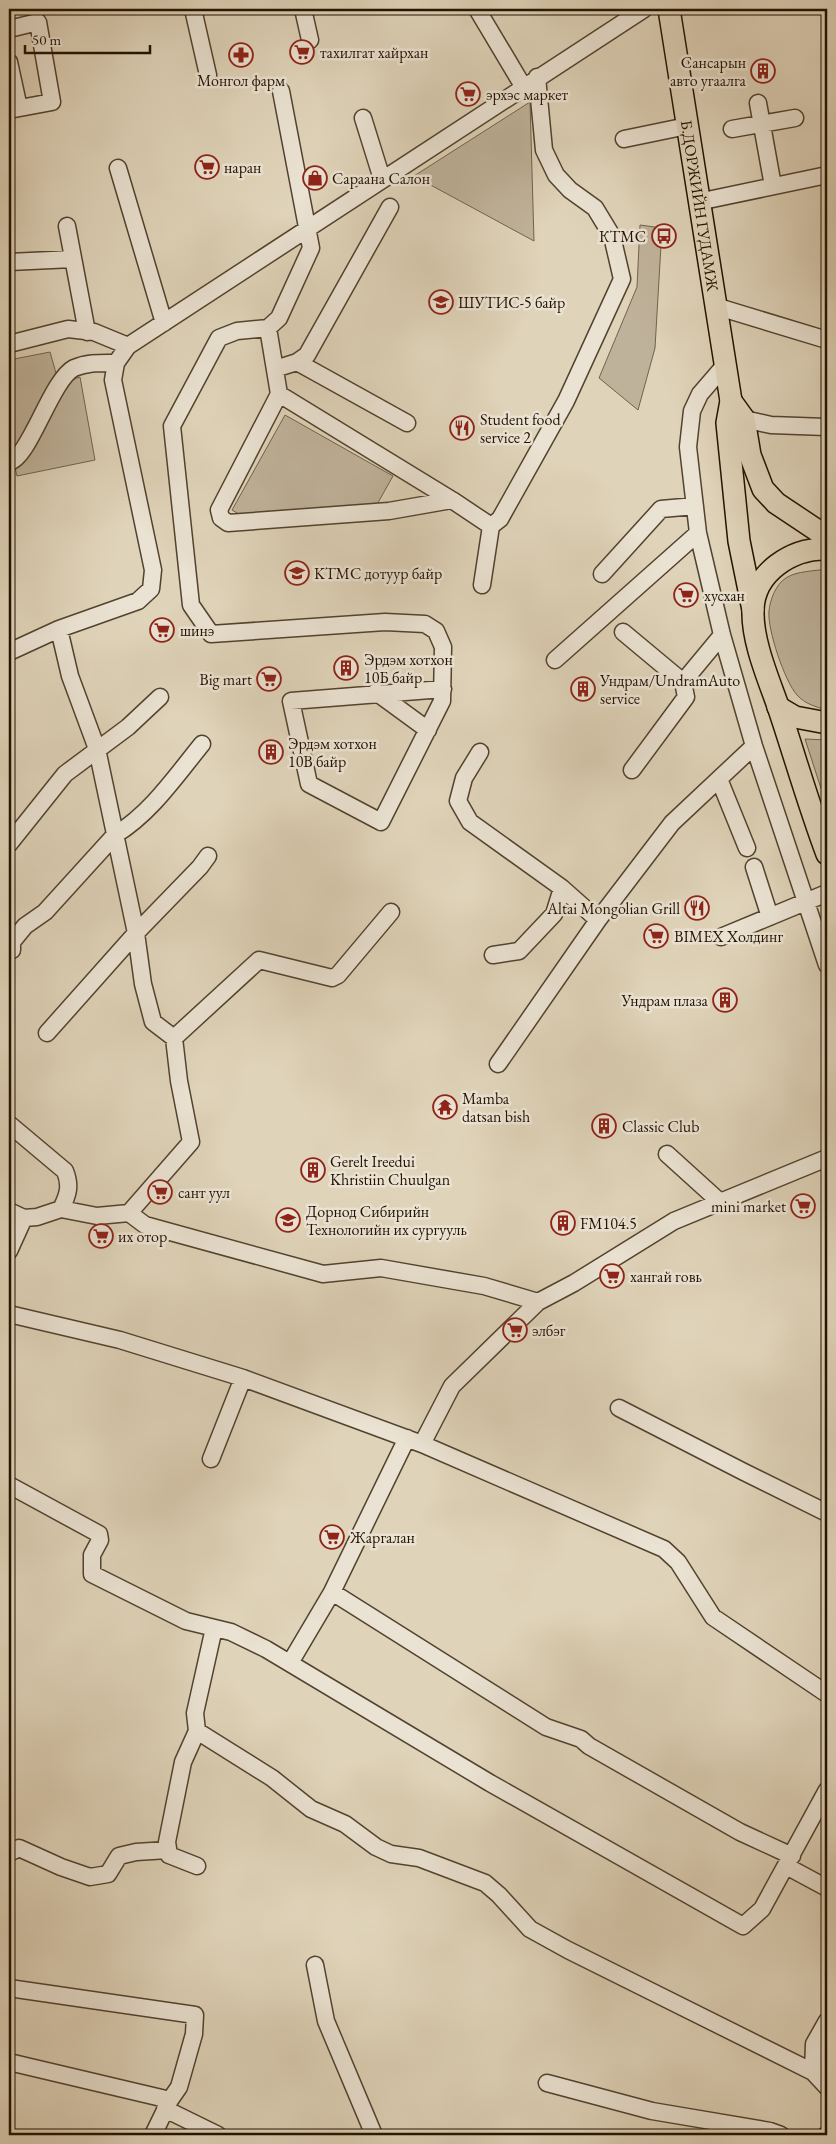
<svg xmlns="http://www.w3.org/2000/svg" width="836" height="2144" font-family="'EB Garamond',serif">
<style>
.green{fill:#bfb29a;stroke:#71624d}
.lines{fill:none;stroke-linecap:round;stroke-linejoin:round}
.minor-casing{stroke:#52422e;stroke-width:19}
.major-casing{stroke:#231200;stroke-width:24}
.minor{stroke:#eae2d2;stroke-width:16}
.major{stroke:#dfd3b9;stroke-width:21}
.labels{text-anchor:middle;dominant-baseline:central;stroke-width:5;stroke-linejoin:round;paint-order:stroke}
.poi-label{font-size:16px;fill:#231200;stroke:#eae2d2;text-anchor:start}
.street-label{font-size:16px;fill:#231200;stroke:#eae2d2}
</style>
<rect width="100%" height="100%" fill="#dfd3b9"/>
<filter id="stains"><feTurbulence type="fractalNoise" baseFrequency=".004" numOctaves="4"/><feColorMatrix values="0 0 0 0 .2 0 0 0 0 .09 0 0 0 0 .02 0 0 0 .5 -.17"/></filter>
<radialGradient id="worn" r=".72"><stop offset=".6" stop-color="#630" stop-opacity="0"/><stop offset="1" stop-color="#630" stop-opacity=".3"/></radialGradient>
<!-- green -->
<path class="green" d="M 530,102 L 534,241 L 414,176 Z
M 640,225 L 662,228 L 655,348 L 638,410 L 599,378 L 637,287 Z
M 50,352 L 59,384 L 80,377 L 95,460 L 17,476 L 9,442 L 9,360 Z
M 285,415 L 393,476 L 375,508 L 244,517 L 232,510 Z
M 827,569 L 827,710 C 816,707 805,704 797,695 C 785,682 767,629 769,611 C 770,600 776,584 786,578 C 796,571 815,571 827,569 Z
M 805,739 L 827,740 L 827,807 Z"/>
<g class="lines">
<!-- minor casing -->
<g class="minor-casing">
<path id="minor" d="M 193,9 L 208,75
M 303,9 L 310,40
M 477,9 L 523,86
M 9,29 L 38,22 L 52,102 L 9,110
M 9,62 L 19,108
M 281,91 L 311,248 L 279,318 L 268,328 L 237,331 L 219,338 L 172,426 L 191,605 L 211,634 L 385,622 L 425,624 L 436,631 L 443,647 L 442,701 L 381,822 L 309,784 L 291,701 L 443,689
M 758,103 L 773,186
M 363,118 L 382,179
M 732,129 L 795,118
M 624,139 L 687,126
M 118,168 L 164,323
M 698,202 L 827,175
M 67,226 L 87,332
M 9,262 L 73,259
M 715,306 L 827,340
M 268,328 L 279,394 L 452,500
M 9,344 L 68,329 L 94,332 L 128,346
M 297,362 L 407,423
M 725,365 L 700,394 L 692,411 L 688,447 L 698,533 L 722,635 L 754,746 L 827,965
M 275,369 L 297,362 L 307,355 L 390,207
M 279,394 L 219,510 L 221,518 L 228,523 L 389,511 L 452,500 L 491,526
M 744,419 L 771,425 L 826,427
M 9,462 C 29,459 51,380 74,368 C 88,362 101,363 116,363
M 602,574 L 661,509 L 695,506
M 482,585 L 491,526 L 500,519 L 566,401 L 622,279 L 612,236 L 595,208 L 570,190 L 556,175 L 544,150 L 537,77
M 59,629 L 70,676 L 97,749 L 136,933 L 143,984 L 153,1022 L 174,1038 L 179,1081 L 191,1142 L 129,1213
M 623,632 L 683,682 L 686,697 L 632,770
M 9,652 L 59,629 L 138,601 L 151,589 L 153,570 L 113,380 L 116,363 L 128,346 L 644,9
M 555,660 L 698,533
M 683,682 L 722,635
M 376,692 L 428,730
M 480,752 L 464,778 L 458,801 L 470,822 L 562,888
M 719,779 L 747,848
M 9,844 L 65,774 L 128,727 L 160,697
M 754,867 L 770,917
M 721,937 L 827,893
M 12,950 L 12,942 L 25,926 L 45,912 L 115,835 C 151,813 176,776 202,744
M 493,955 L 519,951 L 554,914 L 562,888 L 598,920
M 47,1033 L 136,933 L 200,867 L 208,856
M 174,1038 L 259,960 L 332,978 L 338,975 L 391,912
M 498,1064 L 598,920 L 672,823 L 754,746
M 9,1124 L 65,1171 C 71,1186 68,1195 61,1209
M 667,1154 L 720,1202
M 9,1211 L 24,1218 L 37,1217 L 61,1209 L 97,1216 L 129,1213 L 145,1225 L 323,1274 L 381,1268 L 484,1286 L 538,1302
M 9,1251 L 24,1218
M 9,1314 L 120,1340 L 243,1378 L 422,1444 L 452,1386 L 538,1302 L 574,1283 L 674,1221 L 827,1158
M 619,1408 L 744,1472 L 827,1513
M 422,1444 L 664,1549 L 678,1562 L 713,1617 L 827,1694
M 211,1459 L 243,1378
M 9,1485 L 99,1534 L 100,1540 L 92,1555 L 92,1574 L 186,1621 L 231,1632 L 266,1649 L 490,1783 L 743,1926 L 762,1909 L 827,1790
M 332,1592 L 546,1727 L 581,1739 L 589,1746 L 740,1832 L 792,1856
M 214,1628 L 195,1713 L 197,1731 L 272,1778 L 311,1809 L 345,1824 L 376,1847 L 391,1854 L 419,1858 L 485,1883 L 499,1895 L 530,1929 L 568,1950 L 813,2072
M 290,1663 L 332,1592 L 407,1438
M 9,1853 L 19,1848 L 61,1867 L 90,1877 L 108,1874 L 119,1856 L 136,1852 L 168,1850
M 197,1866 L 169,1855 L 167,1842 L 183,1762 L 197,1731
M 786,1866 L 827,1888
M 315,1965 L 326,2021 L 374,2135
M 9,1988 L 195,2015 L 194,2034 L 179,2087 L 170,2100 L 153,2135
M 827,2021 L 814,2044 L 813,2072 L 827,2087
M 9,2062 L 170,2100
M 547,2083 L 652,2111 L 770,2131 L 781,2135
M 165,2109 L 218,2135
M 826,2135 L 827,2135"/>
</g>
<!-- major casing -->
<g class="major-casing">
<g id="major">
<path id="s1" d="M 669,9 L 731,401 L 727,423 L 739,541 L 753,610"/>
<path d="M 731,401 L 744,419 L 750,455 L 763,489 L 776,503 L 827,537"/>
<path d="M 827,549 C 792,548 754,572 753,610 C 752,642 769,680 779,709 C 795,757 809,806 827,854"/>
<path d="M 778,707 L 795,717 L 827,723"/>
</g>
</g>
<!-- minor -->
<use href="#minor" class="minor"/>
<!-- major -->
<use href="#major" class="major"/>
</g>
<!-- icons -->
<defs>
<g id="supermarket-ring" transform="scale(1.25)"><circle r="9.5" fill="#eae2d2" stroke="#8f2418" stroke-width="1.5"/><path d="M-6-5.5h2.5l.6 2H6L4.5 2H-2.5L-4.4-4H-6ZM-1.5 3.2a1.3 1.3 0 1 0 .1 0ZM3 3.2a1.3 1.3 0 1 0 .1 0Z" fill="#8f2418"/></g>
<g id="pharmacy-ring" transform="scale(1.25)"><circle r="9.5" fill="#eae2d2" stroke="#8f2418" stroke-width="1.5"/><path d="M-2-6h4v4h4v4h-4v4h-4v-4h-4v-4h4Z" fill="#8f2418"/></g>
<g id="building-ring" transform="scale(1.25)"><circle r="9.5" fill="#eae2d2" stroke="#8f2418" stroke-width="1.5"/><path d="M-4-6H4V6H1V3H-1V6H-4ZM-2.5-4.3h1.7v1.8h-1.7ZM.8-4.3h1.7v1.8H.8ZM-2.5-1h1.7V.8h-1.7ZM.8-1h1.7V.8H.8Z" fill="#8f2418"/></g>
<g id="shop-ring" transform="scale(1.25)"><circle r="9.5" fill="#eae2d2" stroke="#8f2418" stroke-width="1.5"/><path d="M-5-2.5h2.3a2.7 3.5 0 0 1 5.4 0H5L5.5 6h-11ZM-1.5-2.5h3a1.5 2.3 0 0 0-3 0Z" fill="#8f2418"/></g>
<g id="bus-ring" transform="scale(1.25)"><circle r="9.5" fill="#eae2d2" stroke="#8f2418" stroke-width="1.5"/><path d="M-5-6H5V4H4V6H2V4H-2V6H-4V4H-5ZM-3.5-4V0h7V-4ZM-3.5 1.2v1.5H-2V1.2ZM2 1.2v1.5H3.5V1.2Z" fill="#8f2418"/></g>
<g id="university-ring" transform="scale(1.25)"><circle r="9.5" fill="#eae2d2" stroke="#8f2418" stroke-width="1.5"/><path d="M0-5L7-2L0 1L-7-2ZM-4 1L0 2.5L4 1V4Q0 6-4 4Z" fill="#8f2418"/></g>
<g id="restaurant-ring" transform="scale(1.25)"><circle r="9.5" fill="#eae2d2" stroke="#8f2418" stroke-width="1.5"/><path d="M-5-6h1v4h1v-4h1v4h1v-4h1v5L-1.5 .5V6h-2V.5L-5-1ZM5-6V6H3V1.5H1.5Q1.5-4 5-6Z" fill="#8f2418"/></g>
<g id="temple-ring" transform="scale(1.25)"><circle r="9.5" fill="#eae2d2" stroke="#8f2418" stroke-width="1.5"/><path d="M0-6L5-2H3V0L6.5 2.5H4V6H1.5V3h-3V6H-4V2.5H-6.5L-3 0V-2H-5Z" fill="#8f2418"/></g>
</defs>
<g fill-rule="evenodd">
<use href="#supermarket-ring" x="302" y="52"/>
<use href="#pharmacy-ring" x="241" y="55"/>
<use href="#building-ring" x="763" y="71"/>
<use href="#supermarket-ring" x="468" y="94"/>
<use href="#supermarket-ring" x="207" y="167"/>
<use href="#shop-ring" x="315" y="178"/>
<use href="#bus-ring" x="664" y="236"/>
<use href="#university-ring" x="441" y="302"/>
<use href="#restaurant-ring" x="462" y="428"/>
<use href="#university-ring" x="297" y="573"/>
<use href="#supermarket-ring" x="686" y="595"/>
<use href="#supermarket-ring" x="162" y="630"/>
<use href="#building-ring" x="346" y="668"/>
<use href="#supermarket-ring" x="269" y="679"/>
<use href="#building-ring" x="583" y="689"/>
<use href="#building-ring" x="271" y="752"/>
<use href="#restaurant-ring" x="697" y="908"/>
<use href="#supermarket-ring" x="656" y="936"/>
<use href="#building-ring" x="725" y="1000"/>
<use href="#temple-ring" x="445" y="1107"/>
<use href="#building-ring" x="604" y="1126"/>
<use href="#building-ring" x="313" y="1170"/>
<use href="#supermarket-ring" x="160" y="1192"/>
<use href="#supermarket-ring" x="803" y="1206"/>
<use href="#university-ring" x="288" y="1220"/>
<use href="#building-ring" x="563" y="1223"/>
<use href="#supermarket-ring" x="101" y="1236"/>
<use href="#supermarket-ring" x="612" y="1276"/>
<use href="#supermarket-ring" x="515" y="1330"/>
<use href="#supermarket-ring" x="332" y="1537"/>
</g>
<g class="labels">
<!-- poi labels -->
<g class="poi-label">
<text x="320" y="52">тахилгат хайрхан</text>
<text x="746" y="62" text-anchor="end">Cансарын<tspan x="746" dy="18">авто угаалга</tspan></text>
<text x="241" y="80" text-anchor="middle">Монгол фарм</text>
<text x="486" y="94">эрхэс маркет</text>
<text x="224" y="167">наран</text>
<text x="332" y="178">Сараана Салон</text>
<text x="646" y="236" text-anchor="end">КТМС</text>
<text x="458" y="302">ШУТИС-5 байр</text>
<text x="480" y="419">Student food<tspan x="480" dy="18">service 2</tspan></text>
<text x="314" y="573">KTMC дотуур байр</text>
<text x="704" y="595">хусхан</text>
<text x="180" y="630">шинэ</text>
<text x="364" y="659">Эрдэм хотхон<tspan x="364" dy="18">10Б байр</tspan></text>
<text x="252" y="679" text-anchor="end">Big mart</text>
<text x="600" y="680">Ундрам/UndramAuto<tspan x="600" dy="18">service</tspan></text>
<text x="288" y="743">Эрдэм хотхон<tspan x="288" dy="18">10В байр</tspan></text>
<text x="680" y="908" text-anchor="end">Altai Mongolian Grill</text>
<text x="674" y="936">BIMEX Холдинг</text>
<text x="708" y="1000" text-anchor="end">Ундрам плаза</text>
<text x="462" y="1098">Mamba<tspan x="462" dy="18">datsan bish</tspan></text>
<text x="622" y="1126">Classic Club</text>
<text x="330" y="1161">Gerelt Ireedui<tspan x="330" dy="18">Khristiin Chuulgan</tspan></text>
<text x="178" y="1192">сант уул</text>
<text x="786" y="1206" text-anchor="end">mini market</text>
<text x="306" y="1211">Дорнод Сибирийн<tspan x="306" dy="18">Технологийн их сургууль</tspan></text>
<text x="580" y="1223">FM104.5</text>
<text x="118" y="1236">их отор</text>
<text x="630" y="1276">хангай говь</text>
<text x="532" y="1330">элбэг</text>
<text x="350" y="1537">Жаргалан</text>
</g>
<!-- street labels -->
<g class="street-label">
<text stroke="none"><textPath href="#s1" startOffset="199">Б.ДОРЖИЙН ГУДАМЖ</textPath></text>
</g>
</g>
<!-- margin -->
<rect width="836" height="2144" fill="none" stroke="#dfd3b9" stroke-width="30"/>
<rect x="10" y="10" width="816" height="2124" fill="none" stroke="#231200" stroke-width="2.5"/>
<rect x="15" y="15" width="806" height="2114" fill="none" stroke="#231200"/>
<!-- scale -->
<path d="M25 45v8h125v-8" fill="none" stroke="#231200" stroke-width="2.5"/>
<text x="32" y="45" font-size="15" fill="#231200" stroke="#eae2d2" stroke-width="4" paint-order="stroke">50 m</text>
<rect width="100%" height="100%" filter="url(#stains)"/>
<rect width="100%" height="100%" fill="url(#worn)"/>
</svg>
